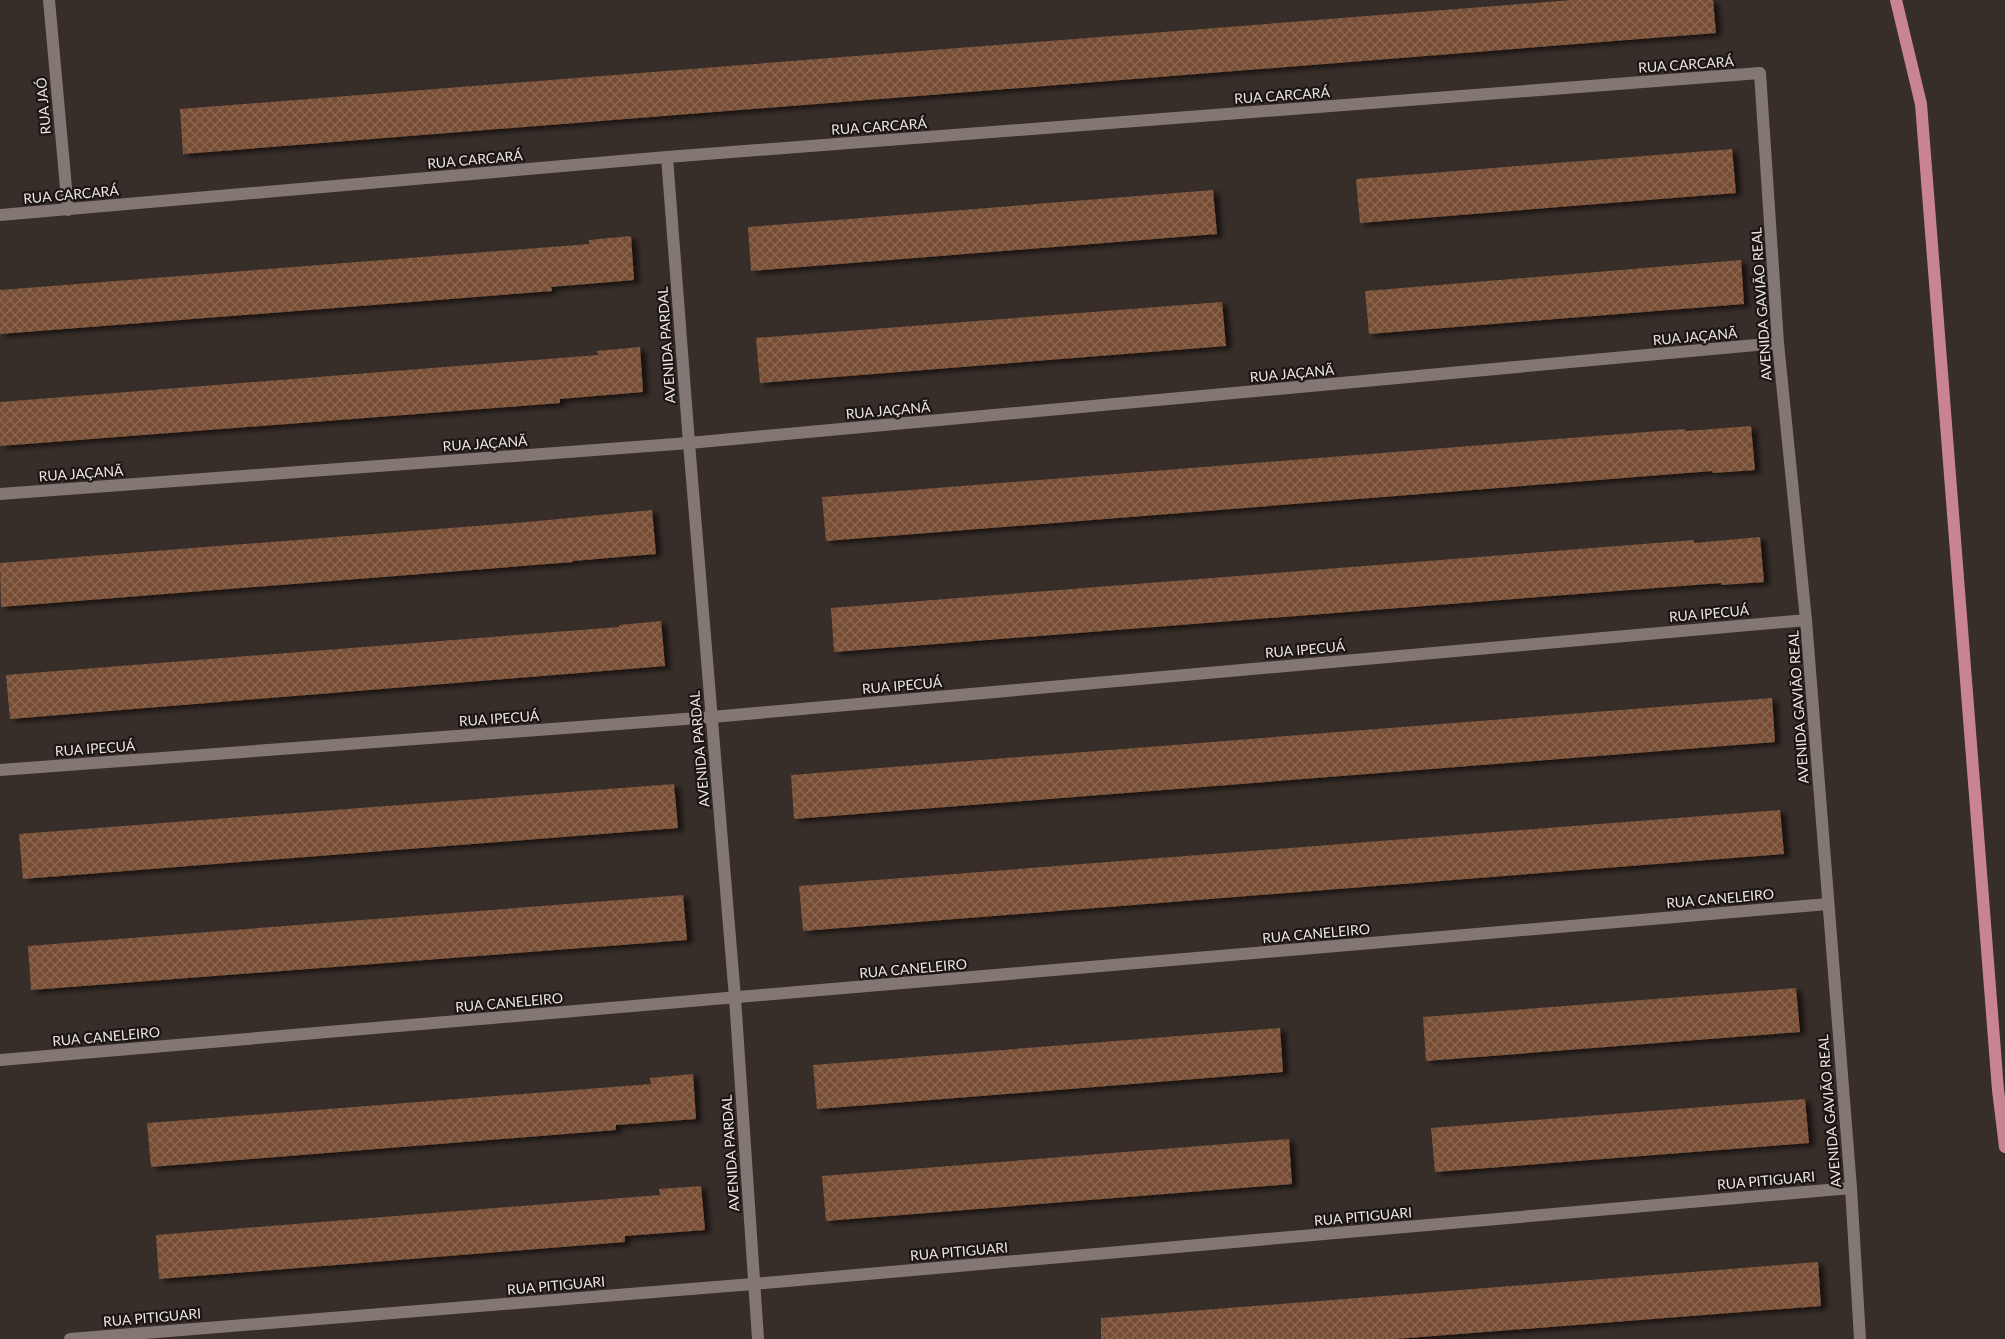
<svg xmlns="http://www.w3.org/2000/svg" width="2005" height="1339" font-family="Lato,sans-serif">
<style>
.building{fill:url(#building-cross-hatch);filter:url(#shadow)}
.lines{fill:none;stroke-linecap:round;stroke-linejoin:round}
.minor{stroke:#837773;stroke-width:12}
.major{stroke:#c9858f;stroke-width:12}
.labels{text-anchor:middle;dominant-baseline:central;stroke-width:4.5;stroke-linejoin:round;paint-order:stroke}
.street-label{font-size:14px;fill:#ece5e3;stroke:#1b1615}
</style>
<defs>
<pattern id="building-cross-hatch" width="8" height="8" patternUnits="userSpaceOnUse" patternTransform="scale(1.25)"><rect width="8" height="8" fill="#784e34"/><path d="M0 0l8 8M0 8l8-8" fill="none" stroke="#8b6751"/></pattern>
<filter id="shadow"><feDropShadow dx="5.5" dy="3" stdDeviation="2.5" flood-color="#0009"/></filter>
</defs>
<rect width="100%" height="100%" fill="#372d29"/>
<!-- building -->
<path class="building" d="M 1572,0 L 1713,0 L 1716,33 L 183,154 L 180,109 Z
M 1732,149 L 1736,193 L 1360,223 L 1356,179 Z
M 1213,190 L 1217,234 L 751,271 L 748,227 Z
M 631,236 L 634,280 L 551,287 L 552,291 L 0,334 L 0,290 L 589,244 L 589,240 Z
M 1741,260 L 1744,304 L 1369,334 L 1365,291 Z
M 1222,302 L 1226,346 L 760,383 L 756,338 Z
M 640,347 L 643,392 L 560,399 L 560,403 L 0,446 L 0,402 L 598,355 L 597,351 Z
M 1751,426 L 1755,470 L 1713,473 L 1712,471 L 826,541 L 822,497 L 1685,429 L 1686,431 Z
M 652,510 L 656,554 L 573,561 L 573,562 L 1,607 L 0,563 L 527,522 Z
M 1760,537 L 1764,582 L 1721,585 L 1721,583 L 1539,597 L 834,652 L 831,608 L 1694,540 L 1694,543 Z
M 661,621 L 665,666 L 10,719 L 6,675 L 619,627 L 619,625 Z
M 1772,698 L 1775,742 L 794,819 L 791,775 Z
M 674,784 L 678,828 L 23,879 L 19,834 Z
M 1780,810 L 1784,854 L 803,931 L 799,886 Z
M 683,895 L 687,940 L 31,990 L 28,946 Z
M 1796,988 L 1800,1032 L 1426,1061 L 1423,1017 Z
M 1280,1028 L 1283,1072 L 817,1109 L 813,1065 Z
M 693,1074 L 696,1119 L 616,1125 L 616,1130 L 151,1167 L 147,1123 L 651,1084 L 650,1078 Z
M 1805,1099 L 1809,1143 L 1435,1172 L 1431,1128 Z
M 1289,1139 L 1292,1184 L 826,1221 L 822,1176 Z
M 701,1186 L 705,1230 L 625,1236 L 625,1242 L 159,1279 L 156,1235 L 660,1195 L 659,1189 Z
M 1818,1262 L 1821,1306 L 1395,1339 L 1101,1339 L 1101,1318 Z"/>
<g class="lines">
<!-- minor -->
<path class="minor" d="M 49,0 L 68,210
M 667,157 L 689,443 L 735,998 L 758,1339
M 0,215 L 667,157 L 1760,73 L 1778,343 L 1806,620 L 1851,1188 L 1860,1339
M 0,494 L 689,443 L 1778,343
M 0,770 L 712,717 L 1806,620
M 0,1060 L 1828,904
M 70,1339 L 753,1284 L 1851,1188"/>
<!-- major -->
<path class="major" d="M 1896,0 L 1921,104 L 1998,1090 L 2005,1147"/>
</g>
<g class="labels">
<!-- street labels -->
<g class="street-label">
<text transform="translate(1686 64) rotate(-4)">RUA CARCARÁ</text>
<text transform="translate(1282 95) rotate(-4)">RUA CARCARÁ</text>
<text transform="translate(43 106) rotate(-95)">RUA JAÓ</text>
<text transform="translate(879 126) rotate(-4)">RUA CARCARÁ</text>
<text transform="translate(475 159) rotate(-5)">RUA CARCARÁ</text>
<text transform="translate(71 194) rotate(-5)">RUA CARCARÁ</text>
<text transform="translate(1761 304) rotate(-94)">AVENIDA GAVIÃO REAL</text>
<text transform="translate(1695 336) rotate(-5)">RUA JAÇANÃ</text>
<text transform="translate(666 345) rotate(-94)">AVENIDA PARDAL</text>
<text transform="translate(1292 373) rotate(-5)">RUA JAÇANÃ</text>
<text transform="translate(888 410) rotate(-5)">RUA JAÇANÃ</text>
<text transform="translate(485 443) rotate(-4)">RUA JAÇANÃ</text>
<text transform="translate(81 473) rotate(-4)">RUA JAÇANÃ</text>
<text transform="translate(1709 613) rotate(-5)">RUA IPECUÁ</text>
<text transform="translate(1305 649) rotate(-5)">RUA IPECUÁ</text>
<text transform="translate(902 685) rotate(-5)">RUA IPECUÁ</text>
<text transform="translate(1798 707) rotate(-94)">AVENIDA GAVIÃO REAL</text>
<text transform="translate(499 718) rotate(-4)">RUA IPECUÁ</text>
<text transform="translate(95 748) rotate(-4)">RUA IPECUÁ</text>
<text transform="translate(699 749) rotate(-95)">AVENIDA PARDAL</text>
<text transform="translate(1720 898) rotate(-5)">RUA CANELEIRO</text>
<text transform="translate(1316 933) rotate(-5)">RUA CANELEIRO</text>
<text transform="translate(913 968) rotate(-5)">RUA CANELEIRO</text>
<text transform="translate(509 1002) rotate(-5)">RUA CANELEIRO</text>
<text transform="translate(106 1036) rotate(-5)">RUA CANELEIRO</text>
<text transform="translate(1829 1111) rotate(-95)">AVENIDA GAVIÃO REAL</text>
<text transform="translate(730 1153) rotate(-94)">AVENIDA PARDAL</text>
<text transform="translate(1766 1180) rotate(-5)">RUA PITIGUARI</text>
<text transform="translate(1363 1216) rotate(-5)">RUA PITIGUARI</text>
<text transform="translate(959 1251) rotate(-5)">RUA PITIGUARI</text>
<text transform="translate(556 1285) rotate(-5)">RUA PITIGUARI</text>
<text transform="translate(152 1317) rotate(-5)">RUA PITIGUARI</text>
</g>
</g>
</svg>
